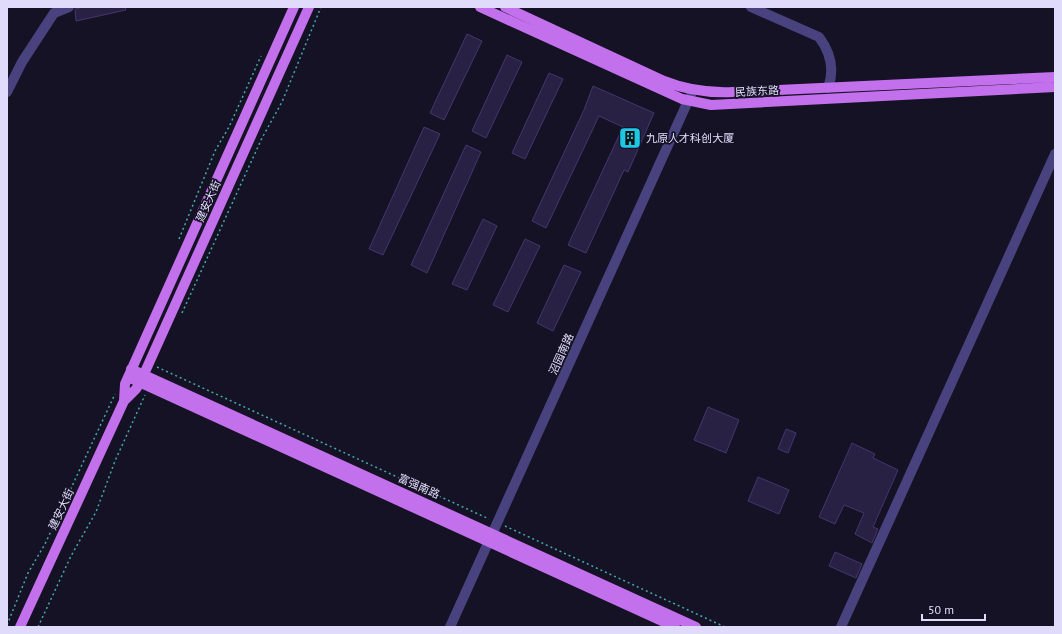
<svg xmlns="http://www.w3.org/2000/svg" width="1062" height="634" font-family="'PT Sans','Noto Sans SC',sans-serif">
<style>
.building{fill:#292144;stroke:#43366d}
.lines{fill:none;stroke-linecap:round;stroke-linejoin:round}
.path{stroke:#3faba9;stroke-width:1.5;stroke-dasharray:2 3;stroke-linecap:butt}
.minor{stroke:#48437f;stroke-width:10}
.major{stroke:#c370ed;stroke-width:10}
.labels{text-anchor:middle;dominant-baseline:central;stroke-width:3.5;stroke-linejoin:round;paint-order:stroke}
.street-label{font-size:11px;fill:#e0dbfb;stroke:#161225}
.poi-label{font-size:11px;fill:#e0dbfb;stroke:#161225;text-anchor:start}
</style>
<rect width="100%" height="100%" fill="#161225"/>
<!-- building -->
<path class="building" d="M 84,7 L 125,7 L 126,10 L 76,21 L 75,9 Z
M 467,34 L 482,41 L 444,120 L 430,113 Z
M 507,55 L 522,62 L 486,138 L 472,131 Z
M 549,73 L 563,79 L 525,159 L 512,153 Z
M 593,86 L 654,113 L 628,172 L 624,170 L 586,253 L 568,245 L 623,127 L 599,116 L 546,228 L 532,221 L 584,110 Z
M 424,127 L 440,134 L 383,255 L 369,249 Z
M 466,145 L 481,152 L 427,273 L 411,265 Z
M 483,219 L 497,226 L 467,290 L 452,284 Z
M 525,239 L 540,246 L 508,312 L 493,305 Z
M 564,265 L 581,272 L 553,331 L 537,323 Z
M 708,407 L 739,420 L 726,453 L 694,440 Z
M 786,429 L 796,433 L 788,453 L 778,449 Z
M 852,443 L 875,454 L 873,458 L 898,470 L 873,527 L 878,529 L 872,543 L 855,534 L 864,513 L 844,505 L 835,524 L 819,517 Z
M 758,477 L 789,490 L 779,514 L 748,501 Z
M 835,552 L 862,564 L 856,578 L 829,566 Z"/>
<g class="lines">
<!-- path -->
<path class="path" d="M 179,239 L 215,151 L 229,127 L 261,56
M 182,313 L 262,138 L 282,102 L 321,7
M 157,367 L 489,519
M 505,526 L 725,627
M 7,625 L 28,573 L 45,544 L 115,394
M 38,627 L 71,556 L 96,512 L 115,461 L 145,395"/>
<!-- minor -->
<path class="minor" d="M 751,7 L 819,37 C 831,53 835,69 828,88
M 7,92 L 22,62 L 54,13 L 69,7
M 450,627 L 693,90
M 841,627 L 1055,154"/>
<!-- major -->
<path class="major" d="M 480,7 L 682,99 L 711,105 L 1055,87
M 505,7 L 664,81 C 686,90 709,93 733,92 L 1055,77
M 131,369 L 696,627
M 128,377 L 675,627
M 124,401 L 125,384 L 294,7
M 20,627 L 124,401 L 136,389 L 140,383 L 309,7"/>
</g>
<!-- icons -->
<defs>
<g id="building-square" transform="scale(1.15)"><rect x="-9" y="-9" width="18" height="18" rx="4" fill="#1ec8e4" stroke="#161225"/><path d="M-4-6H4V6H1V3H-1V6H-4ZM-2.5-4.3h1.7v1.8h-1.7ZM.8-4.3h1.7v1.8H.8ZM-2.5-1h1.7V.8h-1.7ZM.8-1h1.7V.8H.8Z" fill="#111"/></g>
</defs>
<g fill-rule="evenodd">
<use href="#building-square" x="630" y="138"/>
</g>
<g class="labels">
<!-- street labels -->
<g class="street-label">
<text transform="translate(757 91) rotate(-3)">民族东路</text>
<text transform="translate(208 201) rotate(-66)">建安大街</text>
<text transform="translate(561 354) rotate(-66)">沼园南路</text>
<text transform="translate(419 486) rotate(24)">富强南路</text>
<text transform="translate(61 509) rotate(-65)">建安大街</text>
</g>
<!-- poi labels -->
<g class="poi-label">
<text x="646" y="138">九原人才科创大厦</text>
</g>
</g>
<!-- border -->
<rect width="1062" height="634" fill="none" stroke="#e0dbfb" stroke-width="16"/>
<!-- scale -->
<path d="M922 614v6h63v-6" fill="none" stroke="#e0dbfb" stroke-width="2"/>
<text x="928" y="614" font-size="12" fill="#e0dbfb" stroke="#161225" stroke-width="3" paint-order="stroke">50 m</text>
</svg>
